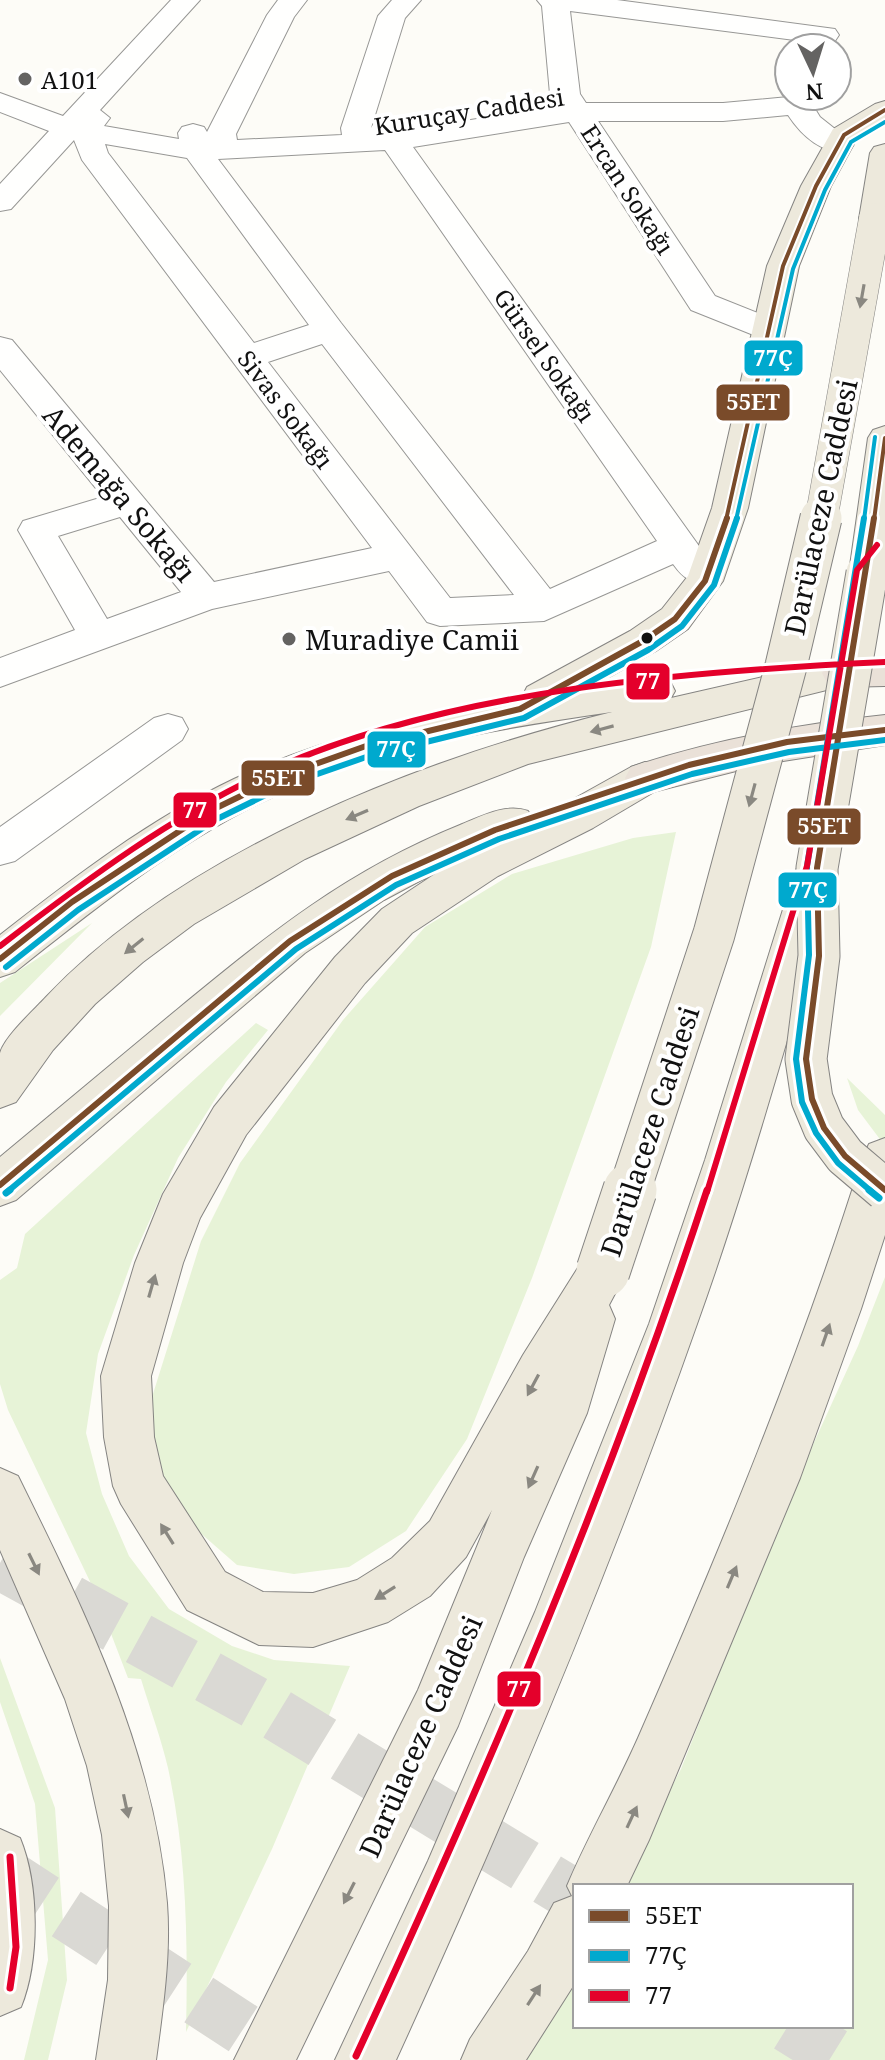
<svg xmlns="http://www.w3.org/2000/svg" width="885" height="2060" font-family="'Noto Serif',serif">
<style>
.green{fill:#e7f3d7}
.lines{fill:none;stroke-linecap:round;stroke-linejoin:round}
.major-tunnel{stroke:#dad9d4;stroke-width:53;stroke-dasharray:53 26;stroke-linecap:butt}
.minor-casing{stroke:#979795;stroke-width:2}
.major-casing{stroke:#858482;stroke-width:2}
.highway-casing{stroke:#858482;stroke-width:2}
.minor{fill:#fffffe;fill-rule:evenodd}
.major{fill:#ede9dc;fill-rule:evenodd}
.highway{fill:#eae1d8;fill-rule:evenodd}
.major-bridge-far2-casing{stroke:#858482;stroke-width:33;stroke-linecap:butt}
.major-bridge-far1-casing{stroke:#858482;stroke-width:43;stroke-linecap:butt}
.major-bridge-casing{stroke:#858482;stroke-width:55;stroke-linecap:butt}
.major-bridge-far2{stroke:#ede9dc;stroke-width:32}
.major-bridge-far1{stroke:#ede9dc;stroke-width:41}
.major-bridge{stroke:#ede9dc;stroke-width:53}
.bus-1-far1-casing{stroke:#fff;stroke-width:8}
.bus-1-casing{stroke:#fff;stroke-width:12}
.bus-2-far2-casing{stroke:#fff;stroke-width:8}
.bus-2-far1-casing{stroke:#fff;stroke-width:12}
.bus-2-casing{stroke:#fff;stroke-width:13}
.bus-3-far1-casing{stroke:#fff;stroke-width:12}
.bus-3-casing{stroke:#fff;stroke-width:13}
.bus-1-far1{stroke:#7a4b2a;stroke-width:4}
.bus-1{stroke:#7a4b2a;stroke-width:6}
.bus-2-far2{stroke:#00a9ce;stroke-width:4}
.bus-2-far1{stroke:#00a9ce;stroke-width:6}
.bus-2{stroke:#00a9ce;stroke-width:7}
.bus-3-far1{stroke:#e4002b;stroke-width:6}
.bus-3{stroke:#e4002b;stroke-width:7}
.oneway{fill:#8a8881}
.poi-dot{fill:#646362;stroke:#fff;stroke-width:3}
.bus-dot{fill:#111;stroke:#fff;stroke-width:3}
.labels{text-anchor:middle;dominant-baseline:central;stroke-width:8;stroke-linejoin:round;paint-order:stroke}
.far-poi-label{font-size:24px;fill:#111;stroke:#fff;text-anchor:start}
.far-street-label{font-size:24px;fill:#111;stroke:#fff}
.street-label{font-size:28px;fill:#111;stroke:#fff}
.poi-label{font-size:28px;fill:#111;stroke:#fff;text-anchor:start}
.line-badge{stroke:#fff;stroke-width:3}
.badge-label{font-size:22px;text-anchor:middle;font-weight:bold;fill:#fff}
</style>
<rect width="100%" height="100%" fill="#fdfcf7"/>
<!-- green -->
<path class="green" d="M 676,832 L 651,947 L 532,1278 L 467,1439 L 406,1531 L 349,1567 L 294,1574 L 237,1565 L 197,1530 L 154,1471 L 147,1413 L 201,1241 L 240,1163 L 343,1020 L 425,927 L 512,874 L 633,838 Z
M 92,923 L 0,1016 L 0,983 Z
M 256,1023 L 268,1030 L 226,1082 L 178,1158 L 134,1255 L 98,1354 L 86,1433 L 102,1494 L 129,1556 L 169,1609 L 232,1646 L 274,1660 L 350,1666 L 272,1849 L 186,2032 C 188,1944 187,1855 168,1768 C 161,1738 150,1709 141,1679 L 128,1678 L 95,1592 L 8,1410 L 0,1384 L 0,1280 L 17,1268 L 25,1234 Z
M 847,1078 L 885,1115 L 885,1146 L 858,1110 Z
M 885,1277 L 885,2060 L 520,2060 L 575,1970 L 575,2026 L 851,2026 L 851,1886 L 620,1886 L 681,1769 L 785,1506 L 858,1346 Z
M 0,1658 L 55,1808 L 67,1980 L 48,2060 L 24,2060 L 48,1960 L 35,1804 L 0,1702 Z"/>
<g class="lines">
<!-- major-tunnel -->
<path class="major-tunnel" d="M 0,1563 L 274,1713 L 575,1896
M 0,1871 L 291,2060
M 788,2026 L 843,2060"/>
<!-- minor casing -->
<g class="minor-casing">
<path id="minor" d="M 171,0 L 200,0 L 100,110 L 110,118 L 104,126 L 179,139 L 178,133 L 182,127 L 193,124 L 204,127 L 207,132 L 267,15 L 278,0 L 307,0 L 294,17 L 236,134 L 237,140 L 342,135 L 341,128 L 378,16 L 392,0 L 421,0 L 405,18 L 371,128 L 374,123 L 385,120 L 396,123 L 401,131 L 558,106 L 550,94 L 542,6 L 537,0 L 617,0 L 835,29 L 839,35 L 835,41 L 825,44 L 570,11 L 580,94 L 586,103 L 723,103 L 799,96 L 809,99 L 820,117 L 854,144 L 850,150 C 824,157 801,135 788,115 L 723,121 L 598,121 L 715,296 L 780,322 L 784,329 L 780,336 L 768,340 L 756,336 L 691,310 L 569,122 L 413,147 L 709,560 L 714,569 L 709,578 C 690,584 684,579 673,564 L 544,621 L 440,626 L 427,622 L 389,571 L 212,609 L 0,687 L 0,658 L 75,630 L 18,530 L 23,521 L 103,497 L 0,370 L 0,337 L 12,340 L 214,582 L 372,548 L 82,160 L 74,140 L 11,209 L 0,211 L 0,184 L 49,131 L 0,112 L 0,93 L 63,116 ZM 105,144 L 187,158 L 309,325 L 254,343 L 108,153 ZM 385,150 L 657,541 L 550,589 L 341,323 L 218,159 ZM 322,344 L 514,595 L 450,598 L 268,362 ZM 120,517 L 181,592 L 107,619 L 58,536 Z
M 168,714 L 182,718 L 188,729 L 182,740 L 15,861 L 0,865 L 0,827 L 154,718 Z"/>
</g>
<!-- major casing -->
<g class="major-casing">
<path id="major" d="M 885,101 L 885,123 L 856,140 L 831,186 L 799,266 L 748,508 L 723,581 L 688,629 L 656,651 L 595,685 L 656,676 L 670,681 L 675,691 L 671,698 L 841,659 L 855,663 L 860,673 L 855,683 L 528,764 L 419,806 L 305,859 L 194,924 L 143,962 L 95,1004 L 53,1050 L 16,1102 L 0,1108 C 0,1092 0,1068 0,1053 C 5,1036 34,1010 46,997 C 184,851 421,759 612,712 C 494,729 369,749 260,803 C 171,847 93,910 15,972 L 0,977 L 0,935 C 74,877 150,819 234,779 C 324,737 424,713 522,697 L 527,687 L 630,631 L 662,609 L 688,576 L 712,508 L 767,266 L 801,186 L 833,129 L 875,104 Z
M 885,144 L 885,226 L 875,229 L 864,226 L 859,219 L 870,153 L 874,147 Z
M 885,426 L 885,574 L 880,582 L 867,586 L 854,582 L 849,573 L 868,438 L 873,430 Z
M 645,762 L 659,767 L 665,778 L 659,789 L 593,828 L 498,876 L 412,933 L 365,983 L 246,1135 L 200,1218 L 183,1263 L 151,1376 L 154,1437 L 163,1476 L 225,1572 L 263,1592 L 313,1593 L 357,1580 L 392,1558 L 430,1521 L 523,1355 L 586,1255 L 603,1249 L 620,1255 L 627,1271 L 609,1305 L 615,1319 L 587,1413 L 524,1557 L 458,1726 L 296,2060 L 234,2060 L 418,1690 L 492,1510 L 466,1557 L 430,1596 L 388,1622 L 313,1647 L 259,1645 L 187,1610 L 121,1504 L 113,1486 L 104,1437 L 101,1376 L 135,1263 L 163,1194 L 214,1107 L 335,957 L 382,909 L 444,868 L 384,900 L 305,953 L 16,1200 L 0,1206 L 0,1157 C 58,1109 115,1061 173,1013 C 268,935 344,872 460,825 C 482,816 506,803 528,811 L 534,821 L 631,767 Z
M 815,857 L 830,862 L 836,874 C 791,1024 750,1176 697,1324 C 609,1574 506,1819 396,2060 L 335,2060 L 428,1861 L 535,1612 L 649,1324 L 705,1160 L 794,874 L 800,862 Z
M 885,1138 L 885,1235 L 861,1309 L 800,1478 L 649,1840 L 627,1886 L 575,1886 L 575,1983 L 526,2060 L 461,2060 L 470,2039 L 528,1951 L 554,1903 L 572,1896 L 567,1886 C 588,1836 616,1788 638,1738 C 721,1548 800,1357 862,1159 L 869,1144 Z
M 0,1468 L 18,1476 C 85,1612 154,1750 167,1903 C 171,1955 163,2008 156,2060 L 96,2060 L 108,1980 L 109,1906 L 102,1835 L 87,1766 L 65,1699 L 0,1550 Z
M 0,1829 L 20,1838 C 39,1884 40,1960 21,2007 L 0,2016 Z"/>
</g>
<!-- highway casing -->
<g class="highway-casing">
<path id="highway" d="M 885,658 L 885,686 L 841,687 L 827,683 L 822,673 L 827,663 L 841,659 Z
M 885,715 L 885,745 L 764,764 L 645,794 L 631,789 L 625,778 L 631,767 C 713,740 799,724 885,715 Z"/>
</g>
<!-- minor -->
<use href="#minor" class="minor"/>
<!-- major -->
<use href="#major" class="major"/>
<!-- highway -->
<use href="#highway" class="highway"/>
<!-- major-bridge-far2 casing -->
<g class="major-bridge-far2-casing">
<path id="major-bridge-far2" d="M 821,520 L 875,219"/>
</g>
<!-- major-bridge-far1 casing -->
<g class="major-bridge-far1-casing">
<path id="major-bridge-far1" d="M 867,573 L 817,868 L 819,956 L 806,1059 L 812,1099 L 824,1128 L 845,1156 L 885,1190
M 629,1192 L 714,934 L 786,666 L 821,518"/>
</g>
<!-- major-bridge casing -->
<g class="major-bridge-casing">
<path id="major-bridge" d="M 603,1271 L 630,1190"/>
</g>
<!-- major-bridge-far2 -->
<use href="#major-bridge-far2" class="major-bridge-far2"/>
<!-- major-bridge-far1 -->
<use href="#major-bridge-far1" class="major-bridge-far1"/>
<!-- major-bridge -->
<use href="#major-bridge" class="major-bridge"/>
<!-- bus-1-far1 casing -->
<g class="bus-1-far1-casing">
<path id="bus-1-far1" d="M 726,520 L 783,266 L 816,186 L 844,135 L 885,110
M 874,520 L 885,438"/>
</g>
<!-- bus-1 casing -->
<g class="bus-1-casing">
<path id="bus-1" d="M 874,518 L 817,868 L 819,956 L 806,1059 L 812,1099 L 824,1128 L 845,1156 L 885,1190
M 0,959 L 72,902 L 210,811 L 282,776 L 366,746 L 520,709 L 643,641 L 675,619 L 705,581 L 727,518
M 0,1185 L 290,941 L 392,876 L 495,830 L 689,765 L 787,742 L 885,730"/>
</g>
<!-- bus-2-far2 casing -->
<g class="bus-2-far2-casing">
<path id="bus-2-far2" d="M 736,520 L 793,269 L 825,190 L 851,142 L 885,122
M 864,520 L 875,437"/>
</g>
<!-- bus-2-far1 casing -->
<g class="bus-2-far1-casing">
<path id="bus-2-far1" d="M 864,518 L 807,866 L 809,955 L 796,1059 L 802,1102 L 816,1133 L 838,1163 L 872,1192
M 6,967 L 78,910 L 215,820 L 286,785 L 369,756 L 524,718 L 648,650 L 682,626 L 714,585 L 737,518
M 7,1192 L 296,949 L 396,885 L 499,839 L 692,774 L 789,752 L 885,740"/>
</g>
<!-- bus-2 casing -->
<g class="bus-2-casing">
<path id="bus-2" d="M 869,1190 L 879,1198
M 6,1193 L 10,1190"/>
</g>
<!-- bus-3-far1 casing -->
<g class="bus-3-far1-casing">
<path id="bus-3-far1" d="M 0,946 C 86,880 174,814 274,769 C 451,689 692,671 885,662
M 707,1192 L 807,866 L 857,570 L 877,545"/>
</g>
<!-- bus-3 casing -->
<g class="bus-3-casing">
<path id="bus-3" d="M 10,1857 L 16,1947 L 10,1988
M 356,2056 C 487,1773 610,1486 707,1190"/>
</g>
<!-- bus-1-far1 -->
<use href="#bus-1-far1" class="bus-1-far1"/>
<!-- bus-1 -->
<use href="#bus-1" class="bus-1"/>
<!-- bus-2-far2 -->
<use href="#bus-2-far2" class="bus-2-far2"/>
<!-- bus-2-far1 -->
<use href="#bus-2-far1" class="bus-2-far1"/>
<!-- bus-2 -->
<use href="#bus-2" class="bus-2"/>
<!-- bus-3-far1 -->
<use href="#bus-3-far1" class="bus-3-far1"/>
<!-- bus-3 -->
<use href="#bus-3" class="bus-3"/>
</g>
<!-- one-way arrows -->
<defs><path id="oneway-solid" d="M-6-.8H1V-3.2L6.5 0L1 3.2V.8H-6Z" transform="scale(2)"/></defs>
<g class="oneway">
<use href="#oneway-solid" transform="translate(862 296) rotate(100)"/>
<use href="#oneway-solid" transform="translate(602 729) rotate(165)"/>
<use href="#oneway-solid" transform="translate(752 795) rotate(105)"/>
<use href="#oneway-solid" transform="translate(357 815) rotate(157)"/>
<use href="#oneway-solid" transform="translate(134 946) rotate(141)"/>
<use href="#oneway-solid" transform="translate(152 1286) rotate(-74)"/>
<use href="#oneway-solid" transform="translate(826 1335) rotate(-71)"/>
<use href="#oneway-solid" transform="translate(533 1385) rotate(118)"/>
<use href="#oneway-solid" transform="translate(533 1477) rotate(114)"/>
<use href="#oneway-solid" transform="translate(167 1534) rotate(-122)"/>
<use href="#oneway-solid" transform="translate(34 1564) rotate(64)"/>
<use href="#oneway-solid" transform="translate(732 1577) rotate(-67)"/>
<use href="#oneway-solid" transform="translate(385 1593) rotate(148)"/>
<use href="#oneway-solid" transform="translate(126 1806) rotate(78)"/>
<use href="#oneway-solid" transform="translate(632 1817) rotate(-65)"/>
<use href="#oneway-solid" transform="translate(349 1893) rotate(117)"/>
<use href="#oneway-solid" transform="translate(534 1995) rotate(-57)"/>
</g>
<!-- markers -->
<g class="poi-dot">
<circle cx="25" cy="79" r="8"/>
<circle cx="289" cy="639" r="8"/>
</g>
<circle class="bus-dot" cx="647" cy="638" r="7"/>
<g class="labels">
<!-- far-poi labels -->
<g class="far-poi-label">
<text x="41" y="79">A101</text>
</g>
<!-- far-street labels -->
<g class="far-street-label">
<text transform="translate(469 111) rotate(-9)">Kuruçay Caddesi</text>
<text transform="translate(628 189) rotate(57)">Ercan Sokağı</text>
<text transform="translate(545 355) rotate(55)">Gürsel Sokağı</text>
<text transform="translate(286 409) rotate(53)">Sivas Sokağı</text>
</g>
<!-- street labels -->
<g class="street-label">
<text transform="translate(120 493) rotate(50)">Ademağa Sokağı</text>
<text transform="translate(820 507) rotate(-78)">Darülaceze Caddesi</text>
<text transform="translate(649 1131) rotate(-72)">Darülaceze Caddesi</text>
<text transform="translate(420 1736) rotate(-66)">Darülaceze Caddesi</text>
</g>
<!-- poi labels -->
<g class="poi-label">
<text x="305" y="639">Muradiye Camii</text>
</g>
</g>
<g class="line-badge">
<rect x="743" y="339" width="61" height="38" rx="8" fill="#00a9ce"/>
<rect x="715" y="383" width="76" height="39" rx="8" fill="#7a4b2a"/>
<rect x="625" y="662" width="46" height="39" rx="8" fill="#e4002b"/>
<rect x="366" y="730" width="61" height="39" rx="8" fill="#00a9ce"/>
<rect x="240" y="759" width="76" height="38" rx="8" fill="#7a4b2a"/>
<rect x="172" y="791" width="46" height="38" rx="8" fill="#e4002b"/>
<rect x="786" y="807" width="76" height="39" rx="8" fill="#7a4b2a"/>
<rect x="777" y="871" width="61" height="38" rx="8" fill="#00a9ce"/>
<rect x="496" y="1670" width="46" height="38" rx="8" fill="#e4002b"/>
</g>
<g class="badge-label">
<text x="773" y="366">77Ç</text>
<text x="753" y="410">55ET</text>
<text x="648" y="689">77</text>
<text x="396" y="757">77Ç</text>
<text x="278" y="786">55ET</text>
<text x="195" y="818">77</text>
<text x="824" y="834">55ET</text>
<text x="808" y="898">77Ç</text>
<text x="519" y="1697">77</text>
</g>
<!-- legend -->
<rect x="573" y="1884" width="280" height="144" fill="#ffffff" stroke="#a0a0a0" stroke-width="2"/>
<rect x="589" y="1910" width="40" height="12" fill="#7a4b2a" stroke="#a0a0a0" stroke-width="2"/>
<text x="645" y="1924" font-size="24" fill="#111111">55ET</text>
<rect x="589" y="1950" width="40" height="12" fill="#00a9ce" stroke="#a0a0a0" stroke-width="2"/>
<text x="645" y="1964" font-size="24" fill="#111111">77Ç</text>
<rect x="589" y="1990" width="40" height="12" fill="#e4002b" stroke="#a0a0a0" stroke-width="2"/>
<text x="645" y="2004" font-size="24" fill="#111111">77</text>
<!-- north arrow -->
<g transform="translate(813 72) rotate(176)"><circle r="38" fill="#ffffff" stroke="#a0a0a0" stroke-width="2"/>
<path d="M0-6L14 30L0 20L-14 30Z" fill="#646362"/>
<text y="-12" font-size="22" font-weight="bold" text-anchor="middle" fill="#111111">N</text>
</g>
</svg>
